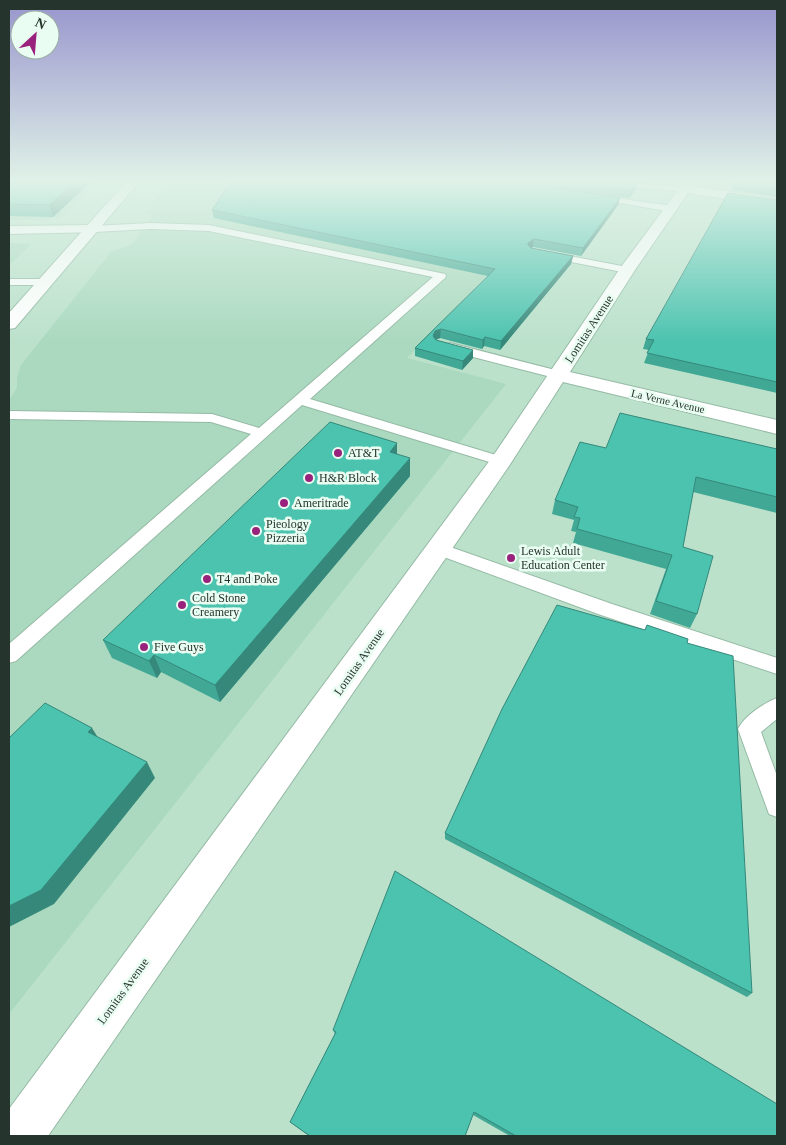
<svg xmlns="http://www.w3.org/2000/svg" width="786" height="1145" font-family="Georgia,serif">
<style>
.built{fill:#aad9bf}
.lines{fill:none;stroke-linecap:round;stroke-linejoin:round}
.service-casing{stroke:#95baa5;stroke-width:2}
.minor-casing{stroke:#95baa5;stroke-width:2}
.secondary-casing{stroke:#95baa5;stroke-width:2}
.service{fill:#fff;fill-rule:evenodd}
.minor{fill:#fff;fill-rule:evenodd}
.secondary{fill:#fff;fill-rule:evenodd}
.wall{fill:#41a896}
.shaded-wall{fill:#35887a}
.building{fill:#4cc3af;stroke:#35887a}
.poi-dot{fill:#99227c;stroke:#eafdf2;stroke-width:2}
.labels{text-anchor:middle;dominant-baseline:central;stroke-width:5;stroke-linejoin:round;paint-order:stroke}
.far-street-label{font-size:11px;fill:#25342c;stroke:#eafdf2}
.street-label{font-size:12px;fill:#25342c;stroke:#eafdf2}
.poi-label{font-size:12px;fill:#25342c;stroke:#eafdf2;text-anchor:start}
</style>
<rect width="100%" height="100%" fill="#bbe1cb"/>
<!-- built -->
<path class="built" d="M 9,182 L 98,182 L 63,216 L 47,220 L 9,220 Z
M 169,182 L 545,182 L 555,205 L 407,358 L 506,384 L 9,1014 L 9,400 L 17,388 L 17,378 L 21,365 L 111,252 L 131,245 L 152,217 L 146,213 Z
M 9,243 L 32,244 L 9,265 Z"/>
<g class="lines">
<!-- service casing -->
<g class="service-casing">
<path id="service" d="M 571,182 L 614,182 L 685,187 L 689,189 L 685,191 L 575,184 Z
M 594,195 L 672,206 L 676,209 L 672,212 L 597,199 L 593,197 Z
M 151,223 L 209,225 L 445,274 L 446,276 L 445,278 L 310,399 L 506,458 L 508,461 L 506,464 L 496,464 L 302,405 L 16,661 L 9,663 L 9,644 L 251,434 L 211,422 L 9,419 L 9,411 L 212,414 L 259,428 L 433,277 L 209,231 L 151,229 L 93,232 L 88,229 L 93,226 Z
M 549,252 L 627,267 L 632,270 L 627,273 L 546,257 L 544,255 Z
M 9,279 L 46,279 L 51,282 L 46,285 L 9,285 Z
M 450,343 L 563,372 L 565,375 L 559,379 L 446,350 L 444,347 Z
M 439,543 L 612,604 L 777,658 L 777,674 L 598,614 L 433,553 L 431,549 L 433,545 Z
M 777,698 L 777,719 L 761,732 L 777,776 L 777,817 L 769,814 L 738,729 C 744,716 764,703 777,698 Z"/>
</g>
<!-- minor casing -->
<g class="minor-casing">
<path id="minor" d="M 684,182 L 696,182 L 693,186 L 777,199 L 777,207 L 688,193 L 635,270 L 570,372 L 777,420 L 777,434 L 563,382 L 509,466 L 48,1136 L 9,1136 L 9,1109 L 493,456 L 621,267 Z
M 93,225 L 98,226 L 100,229 L 98,232 L 9,234 L 9,226 Z"/>
</g>
<!-- secondary casing -->
<g class="secondary-casing">
<path id="secondary" d="M 126,182 L 139,182 L 15,328 L 9,329 L 9,313 Z"/>
</g>
<!-- service -->
<use href="#service" class="service"/>
<!-- minor -->
<use href="#minor" class="minor"/>
<!-- secondary -->
<use href="#secondary" class="secondary"/>
</g>
<!-- wall -->
<path class="wall" d="M 9,182 L 91,182 L 53,217 L 9,216 Z
M 231,182 L 626,182 L 637,183 L 635,190 L 629,198 L 555,188 L 620,198 L 618,205 L 581,256 L 533,247 L 531,248 L 573,256 L 571,264 L 500,350 L 484,346 L 482,349 L 440,338 L 436,340 L 473,358 L 462,370 L 415,356 L 415,348 L 488,276 L 214,218 L 212,210 Z
M 734,182 L 777,182 L 777,197 L 731,190 Z
M 777,200 L 777,393 L 644,363 L 649,350 L 643,349 L 646,339 Z
M 397,443 L 397,454 L 410,476 L 220,702 L 161,672 L 157,678 L 112,658 L 103,640 Z
M 606,448 L 777,449 L 777,513 L 693,492 L 683,547 L 697,614 L 690,628 L 650,614 L 666,569 L 573,543 L 576,532 L 571,531 L 574,520 L 552,514 L 555,500 Z
M 687,643 L 752,993 L 747,997 L 445,839 L 445,833 Z
M 333,1030 L 777,1136 L 510,1136 L 473,1115 L 465,1136 L 309,1136 L 290,1122 L 335,1034 Z"/>
<!-- shaded-wall -->
<path class="shaded-wall" d="M 74,182 L 91,182 L 53,217 L 49,205 Z
M 637,183 L 635,190 L 629,198 L 631,191 Z
M 620,198 L 618,205 L 581,256 L 583,248 Z
M 534,239 L 533,247 L 527,250 L 528,243 Z
M 573,256 L 571,264 L 500,350 L 501,341 Z
M 441,329 L 440,338 L 434,340 L 433,336 L 435,331 Z
M 485,337 L 484,346 L 482,349 L 483,340 Z
M 473,350 L 473,358 L 462,370 L 463,361 Z
M 397,443 L 397,461 L 390,452 Z
M 410,458 L 410,476 L 220,702 L 215,685 Z
M 154,655 L 161,672 L 157,678 L 149,661 Z
M 92,728 L 102,744 L 88,732 Z
M 147,762 L 155,778 L 54,904 L 9,927 L 9,906 Z"/>
<!-- building -->
<path class="building" d="M 9,182 L 74,182 L 49,205 L 9,204 Z
M 231,182 L 549,182 L 548,185 L 550,187 L 620,198 L 583,248 L 534,239 L 528,243 L 528,245 L 531,248 L 573,256 L 501,341 L 485,337 L 483,340 L 441,329 L 435,331 L 433,336 L 436,340 L 473,350 L 463,361 L 415,348 L 495,269 L 212,210 Z
M 567,182 L 626,182 L 637,183 L 631,191 Z
M 734,182 L 777,182 L 777,189 Z
M 728,193 L 777,200 L 777,382 L 647,353 L 654,340 L 646,339 Z
M 620,413 L 777,449 L 777,497 L 696,477 L 683,547 L 713,556 L 697,614 L 656,601 L 672,555 L 577,529 L 580,518 L 574,517 L 578,507 L 555,500 L 580,442 L 606,448 Z
M 330,422 L 397,443 L 390,452 L 410,458 L 215,685 L 154,655 L 149,661 L 103,640 Z
M 557,605 L 645,630 L 647,625 L 688,639 L 687,643 L 733,656 L 752,993 L 445,833 L 502,709 Z
M 45,703 L 92,728 L 88,732 L 147,762 L 41,890 L 9,906 L 9,738 Z
M 395,871 L 777,1104 L 777,1136 L 516,1136 L 474,1112 L 465,1136 L 310,1136 L 290,1122 L 336,1032 L 333,1030 Z"/>
<!-- sky -->
<linearGradient id="sky" x2="0" y2="1"><stop stop-color="#9895cd"/><stop offset="0.53" stop-color="#e0f2e8"/><stop offset="1" stop-color="#e0f2e8" stop-opacity="0"/></linearGradient>
<rect width="786" height="342" fill="url(#sky)"/>
<!-- markers -->
<g class="poi-dot">
<circle cx="338" cy="453" r="5"/>
<circle cx="309" cy="478" r="5"/>
<circle cx="284" cy="503" r="5"/>
<circle cx="256" cy="531" r="5"/>
<circle cx="511" cy="558" r="5"/>
<circle cx="207" cy="579" r="5"/>
<circle cx="182" cy="605" r="5"/>
<circle cx="144" cy="647" r="5"/>
</g>
<g class="labels">
<!-- far-street labels -->
<g class="far-street-label">
<text transform="translate(668 401) rotate(13)">La Verne Avenue</text>
</g>
<!-- street labels -->
<g class="street-label">
<text transform="translate(589 329) rotate(-57)">Lomitas Avenue</text>
<text transform="translate(359 662) rotate(-55)">Lomitas Avenue</text>
<text transform="translate(123 991) rotate(-54)">Lomitas Avenue</text>
</g>
<!-- poi labels -->
<g class="poi-label">
<text x="348" y="453">AT&amp;T</text>
<text x="319" y="478">H&amp;R Block</text>
<text x="294" y="503">Ameritrade</text>
<text x="266" y="524">Pieology<tspan x="266" dy="14">Pizzeria</tspan></text>
<text x="521" y="551">Lewis Adult<tspan x="521" dy="14">Education Center</tspan></text>
<text x="217" y="579">T4 and Poke</text>
<text x="192" y="598">Cold Stone<tspan x="192" dy="14">Creamery</tspan></text>
<text x="154" y="647">Five Guys</text>
</g>
</g>
<!-- border -->
<rect width="786" height="1145" fill="none" stroke="#25342c" stroke-width="20"/>
<!-- north arrow -->
<g transform="translate(35 35) rotate(26)"><circle r="24" fill="#eafdf2" stroke="#9bada3"/>
<path d="M0-4L9 19L0 12L-9 19Z" fill="#99227c"/>
<text y="-8" font-size="14" font-weight="bold" text-anchor="middle" fill="#25342c">N</text>
</g>
</svg>
